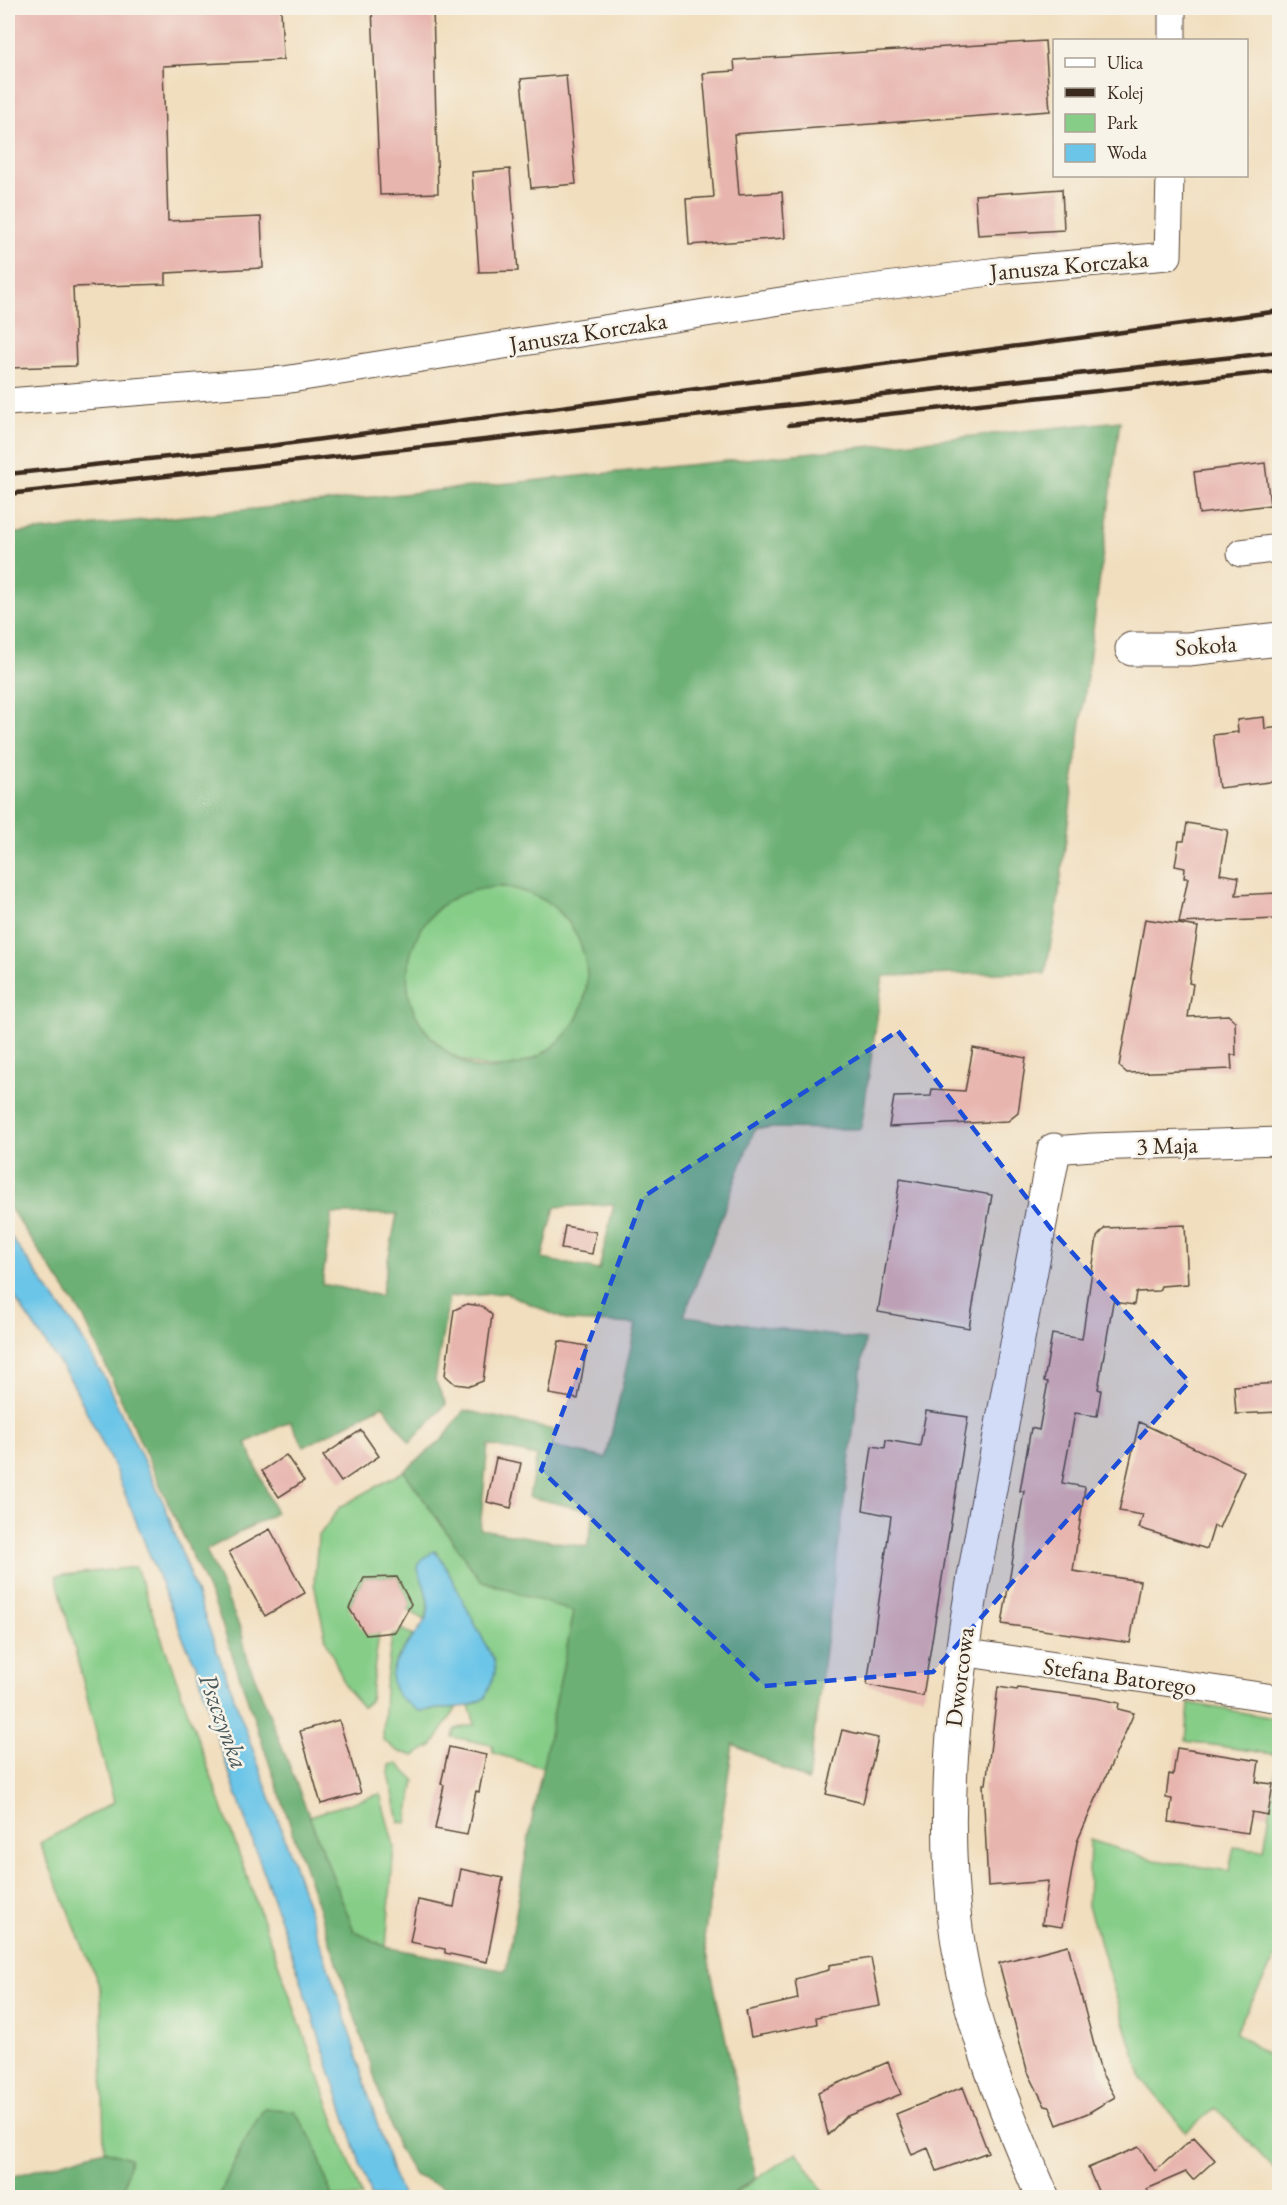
<svg xmlns="http://www.w3.org/2000/svg" width="1287" height="2205" font-family="'EB Garamond',serif">
<style>
.green{fill:#86cd88;stroke:#607c53;stroke-width:1.5}
.forest{fill:#6cb074;stroke:#546d49;stroke-width:1.5;fill-rule:evenodd}
.water{fill:#6ac5e8;stroke:#527883;stroke-width:1.5}
.building{fill:#e7b5ae}
.lines{fill:none;stroke-linecap:round;stroke-linejoin:round}
.minor-casing{stroke:#564536;stroke-width:29}
.tertiary-casing{stroke:#564536;stroke-width:35}
.minor{stroke:#fff;stroke-width:27}
.tertiary{stroke:#fff;stroke-width:33}
.rail{stroke:#3b2a1e;stroke-width:4.5}
.marked{fill:#1d4ed8;fill-opacity:0.2;stroke:#1d4ed8;stroke-width:4.5;stroke-dasharray:12 8;stroke-linejoin:round}
.labels{text-anchor:middle;dominant-baseline:central;stroke-width:5;stroke-linejoin:round;paint-order:stroke}
.street-label{font-size:24px;fill:#3b2a1e;stroke:#f7f3e8}
.water-label{font-size:26px;font-style:italic;fill:#49585b;stroke:#f7f3e8}
</style>
<rect width="100%" height="100%" fill="#f7f3e8"/>
<filter id="ink" filterUnits="userSpaceOnUse"><feTurbulence type="fractalNoise" baseFrequency=".0167" numOctaves="2"/><feDisplacementMap in="SourceGraphic" scale="12" xChannelSelector="R" yChannelSelector="G"/><feConvolveMatrix kernelMatrix="1 2 1 2 8 2 1 2 1" color-interpolation-filters="sRGB"/></filter>
<filter id="wash" filterUnits="userSpaceOnUse"><feTurbulence type="fractalNoise" baseFrequency=".008" numOctaves="4" result="noise"/><feDisplacementMap in="SourceGraphic" scale="24" xChannelSelector="R" yChannelSelector="G"/><feGaussianBlur stdDeviation="1.35" result="paint"/><feColorMatrix in="noise" values="0 0 0 0 0 0 0 0 0 0 0 0 0 0 0 0 0 1.4 0 .05"/><feComposite in="paint" operator="in"/></filter>
<g filter="url(#wash)">
<rect width="100%" height="100%" fill="#f1debe"/>
<!-- green -->
<path class="green" d="M407 977a90 90 0 1 1 180 0a90 90 0 1 1-180 0Z
M 404,1471 L 480,1580 L 574,1612 L 544,1768 L 493,1753 L 492,1745 L 452,1737 L 455,1729 L 475,1724 L 469,1706 L 485,1698 L 494,1661 L 441,1558 L 435,1551 L 420,1561 L 417,1567 C 423,1581 434,1606 424,1620 L 408,1610 L 411,1604 L 397,1577 L 364,1578 L 349,1607 L 379,1633 L 370,1701 L 363,1707 L 347,1689 L 326,1640 L 314,1584 L 318,1537 L 340,1507 Z
M 136,1567 L 362,2197 L 332,2197 L 314,2143 L 265,2108 L 243,2144 L 219,2197 L 122,2197 L 130,2158 L 104,2150 L 101,1990 L 40,1843 L 114,1802 L 56,1576 Z
M 401,1629 L 414,1635 L 395,1661 L 419,1711 L 457,1707 L 433,1745 L 414,1756 L 398,1751 L 383,1740 L 385,1687 L 392,1636 L 399,1634 Z
M 1189,1703 L 1279,1719 L 1279,1951 L 1235,2032 L 1279,2064 L 1279,2174 L 1216,2108 L 1186,2132 L 1142,2079 L 1088,1906 L 1090,1840 L 1154,1860 L 1229,1871 L 1234,1847 L 1264,1850 L 1279,1755 L 1186,1741 Z
M 397,1763 L 415,1781 L 407,1823 L 399,1822 L 389,1773 L 390,1765 Z
M 380,1794 L 394,1846 L 386,1947 L 354,1931 L 309,1816 Z
M 797,2152 L 827,2197 L 728,2198 Z"/>
<!-- forest -->
<path class="forest" d="M 1120,421 L 1056,916 L 1045,974 L 1038,972 L 883,976 L 861,1129 L 755,1128 L 684,1316 L 865,1340 L 808,1781 L 733,1744 L 704,1939 L 756,2178 L 728,2197 L 467,2197 L 414,2175 L 397,2146 L 336,1959 L 217,1610 L 83,1316 L 8,1205 L 8,534 ZM 501,886 C 540,894 566,906 581,946 C 606,1014 548,1074 479,1068 C 461,1066 431,1040 422,1025 C 419,1020 415,1014 413,1009 C 399,972 413,926 445,903 C 462,891 482,889 501,886 ZM 614,1204 L 599,1270 L 542,1259 L 555,1207 ZM 332,1214 L 397,1214 L 381,1296 L 322,1284 ZM 506,1293 L 568,1321 L 636,1324 L 606,1458 L 552,1447 L 554,1430 L 464,1410 L 443,1439 L 404,1471 L 480,1580 L 574,1612 L 533,1814 L 506,1971 L 386,1947 L 354,1931 L 247,1657 L 241,1630 L 206,1550 L 276,1513 L 246,1443 L 290,1421 L 304,1447 L 383,1405 L 410,1443 L 446,1404 L 435,1380 L 449,1297 ZM 488,1445 L 537,1456 L 529,1497 L 594,1512 L 587,1547 L 480,1529 Z
M 264,2108 L 295,2111 L 314,2143 L 332,2197 L 219,2197 L 243,2144 Z
M 104,2150 L 130,2158 L 122,2197 L 8,2197 L 8,2178 Z"/>
<!-- water -->
<path class="water" d="M 8,1233 L 77,1330 L 106,1381 L 164,1504 L 282,1830 L 342,2008 L 392,2172 L 403,2197 L 371,2197 L 302,1983 L 215,1732 L 197,1667 L 183,1638 L 115,1469 L 72,1382 L 8,1288 Z
M 434,1551 L 441,1558 L 494,1661 L 495,1673 L 485,1698 L 469,1706 L 419,1711 C 413,1707 401,1701 397,1694 C 377,1665 418,1639 427,1616 C 432,1603 422,1580 417,1567 L 420,1561 Z"/>
<g id="blocks">
<!-- building -->
<path class="building" d="M 8,8 L 281,8 L 283,60 L 163,66 L 168,221 L 261,217 L 263,268 L 166,273 L 166,284 L 73,287 L 76,366 L 8,368 Z
M 372,8 L 433,8 L 438,193 L 380,195 Z
M 1045,41 L 1050,111 L 734,134 L 739,195 L 782,192 L 785,238 L 689,245 L 686,199 L 714,197 L 703,73 L 735,71 L 734,60 Z
M 566,75 L 576,184 L 531,188 L 521,79 Z
M 510,169 L 518,271 L 479,272 L 472,172 Z
M 1062,189 L 1064,230 L 978,235 L 975,195 Z
M 1265,463 L 1270,505 L 1199,514 L 1194,472 Z
M 1264,717 L 1265,729 L 1280,727 L 1280,781 L 1220,788 L 1213,735 L 1238,732 L 1237,720 Z
M 1187,823 L 1228,830 L 1220,874 L 1239,877 L 1236,895 L 1277,893 L 1277,919 L 1179,923 L 1188,878 L 1184,878 L 1185,868 L 1175,866 L 1179,841 L 1184,841 Z
M 1145,919 L 1198,927 L 1189,983 L 1193,984 L 1188,1017 L 1228,1015 L 1235,1021 L 1236,1055 L 1231,1055 L 1232,1069 L 1127,1073 L 1119,1066 Z
M 973,1048 L 1026,1058 L 1018,1113 L 1008,1121 L 889,1127 L 894,1097 L 931,1096 L 932,1089 L 965,1091 Z
M 900,1179 L 992,1195 L 969,1328 L 878,1312 Z
M 1185,1225 L 1188,1284 L 1161,1286 L 1159,1291 L 1136,1292 L 1134,1305 L 1113,1302 L 1098,1389 L 1101,1390 L 1097,1416 L 1075,1413 L 1062,1483 L 1085,1487 L 1073,1571 L 1140,1581 L 1130,1643 L 1002,1624 L 1024,1491 L 1020,1491 L 1031,1428 L 1039,1430 L 1048,1382 L 1044,1381 L 1052,1334 L 1082,1339 L 1097,1237 L 1105,1228 Z
M 565,1226 L 596,1232 L 592,1254 L 561,1249 Z
M 467,1304 L 482,1306 L 492,1315 L 483,1381 L 470,1386 L 455,1384 L 445,1375 L 454,1310 Z
M 559,1341 L 587,1346 L 578,1399 L 549,1394 Z
M 1280,1383 L 1280,1412 L 1236,1414 L 1234,1386 Z
M 926,1411 L 968,1417 L 923,1696 L 867,1685 L 891,1516 L 863,1510 L 872,1446 L 885,1448 L 886,1440 L 920,1446 Z
M 1139,1422 L 1244,1471 L 1219,1528 L 1214,1526 L 1207,1549 L 1139,1528 L 1143,1515 L 1119,1511 Z
M 361,1430 L 379,1456 L 341,1482 L 323,1456 Z
M 286,1455 L 304,1481 L 279,1497 L 262,1471 Z
M 496,1458 L 521,1463 L 511,1508 L 487,1502 Z
M 270,1529 L 305,1593 L 265,1616 L 229,1552 Z
M 397,1577 L 411,1604 L 395,1632 L 366,1635 L 349,1608 L 364,1578 Z
M 998,1687 L 1017,1690 L 1018,1688 L 1096,1698 L 1119,1703 L 1118,1709 L 1134,1713 L 1077,1842 L 1062,1927 L 1042,1924 L 1048,1881 L 988,1886 L 983,1784 L 986,1784 Z
M 339,1720 L 361,1793 L 321,1804 L 300,1731 Z
M 842,1730 L 878,1738 L 863,1803 L 826,1794 Z
M 449,1747 L 486,1755 L 479,1792 L 476,1791 L 467,1835 L 435,1829 L 444,1785 L 441,1784 Z
M 1177,1748 L 1259,1761 L 1256,1782 L 1273,1784 L 1268,1815 L 1252,1812 L 1248,1833 L 1169,1822 L 1172,1799 L 1166,1798 L 1169,1774 L 1173,1775 Z
M 461,1869 L 503,1878 L 487,1962 L 445,1953 L 445,1949 L 410,1942 L 418,1900 L 454,1907 Z
M 1068,1945 L 1101,2072 L 1115,2097 L 1088,2113 L 1057,2125 L 1050,2107 L 1045,2106 L 1027,2070 L 999,1963 Z
M 871,1958 L 880,2006 L 816,2017 L 817,2024 L 751,2037 L 746,2011 L 798,1999 L 795,1979 L 829,1970 L 829,1965 Z
M 888,2062 L 901,2094 L 845,2117 L 828,2135 L 818,2092 Z
M 963,2087 L 988,2152 L 937,2171 L 928,2148 L 912,2155 L 896,2114 Z
M 1194,2137 L 1215,2160 L 1193,2180 L 1186,2172 L 1147,2189 L 1151,2198 L 1101,2198 L 1088,2168 L 1139,2147 L 1155,2171 Z"/>
</g>
</g>
<g filter="url(#ink)">
<use href="#blocks" fill-opacity="0" stroke="#564536" stroke-width="1.5"/>
<g class="lines">
<!-- minor casing -->
<g class="minor-casing">
<path id="minor" d="M 1172,8 L 1172,40
M 8,402 L 284,380 L 812,296 L 1005,270 L 1168,256 L 1170,176
M 1241,553 L 1280,548
M 1054,1150 L 1092,1147 L 1280,1141
M 961,1652 L 1280,1699"/>
</g>
<!-- tertiary casing -->
<g class="tertiary-casing">
<path id="tertiary" d="M 1132,649 L 1188,649 L 1280,639
M 1043,2198 C 1005,2110 966,2017 955,1921 C 937,1769 965,1622 993,1473 C 1013,1365 1033,1258 1054,1150"/>
</g>
<!-- minor -->
<use href="#minor" class="minor"/>
<!-- tertiary -->
<use href="#tertiary" class="tertiary"/>
<!-- rail -->
<path class="rail" d="M 789,425 L 1280,371
M 8,474 L 262,447 L 1280,311
M 8,494 L 791,405 L 1280,352"/>
</g>
</g>
<!-- marked area -->
<path class="marked" d="M 898,1031 L 1051,1229 L 1189,1382 L 933,1672 L 764,1686 L 541,1470 L 643,1197 Z"/>
<g class="labels">
<!-- street labels -->
<g class="street-label">
<text transform="translate(1069 265) rotate(-5)">Janusza Korczaka</text>
<text transform="translate(588 332) rotate(-9)">Janusza Korczaka</text>
<text transform="translate(1206 645) rotate(-4)">Sokoła</text>
<text transform="translate(1167 1145) rotate(-2)">3 Maja</text>
<text transform="translate(1120 1676) rotate(8)">Stefana Batorego</text>
<text transform="translate(959 1677) rotate(-83)">Dworcowa</text>
</g>
<!-- water labels -->
<g class="water-label">
<text transform="translate(224 1721) rotate(70)">Pszczynka</text>
</g>
</g>
<!-- margin -->
<rect width="1287" height="2205" fill="none" stroke="#f7f3e8" stroke-width="30"/>
<!-- legend -->
<rect x="1053" y="39" width="195" height="138" fill="#f7f3e8" stroke="#aca397" stroke-width="1.5"/>
<rect x="1065" y="58" width="30" height="9" fill="#ffffff" stroke="#aca397" stroke-width="1.5"/>
<text x="1107" y="69" font-size="18" fill="#3b2a1e">Ulica</text>
<rect x="1065" y="88" width="30" height="9" fill="#3b2a1e" stroke="#aca397" stroke-width="1.5"/>
<text x="1107" y="99" font-size="18" fill="#3b2a1e">Kolej</text>
<rect x="1065" y="114" width="30" height="18" fill="#86cd88" stroke="#aca397" stroke-width="1.5"/>
<text x="1107" y="129" font-size="18" fill="#3b2a1e">Park</text>
<rect x="1065" y="144" width="30" height="18" fill="#6ac5e8" stroke="#aca397" stroke-width="1.5"/>
<text x="1107" y="159" font-size="18" fill="#3b2a1e">Woda</text>
</svg>
